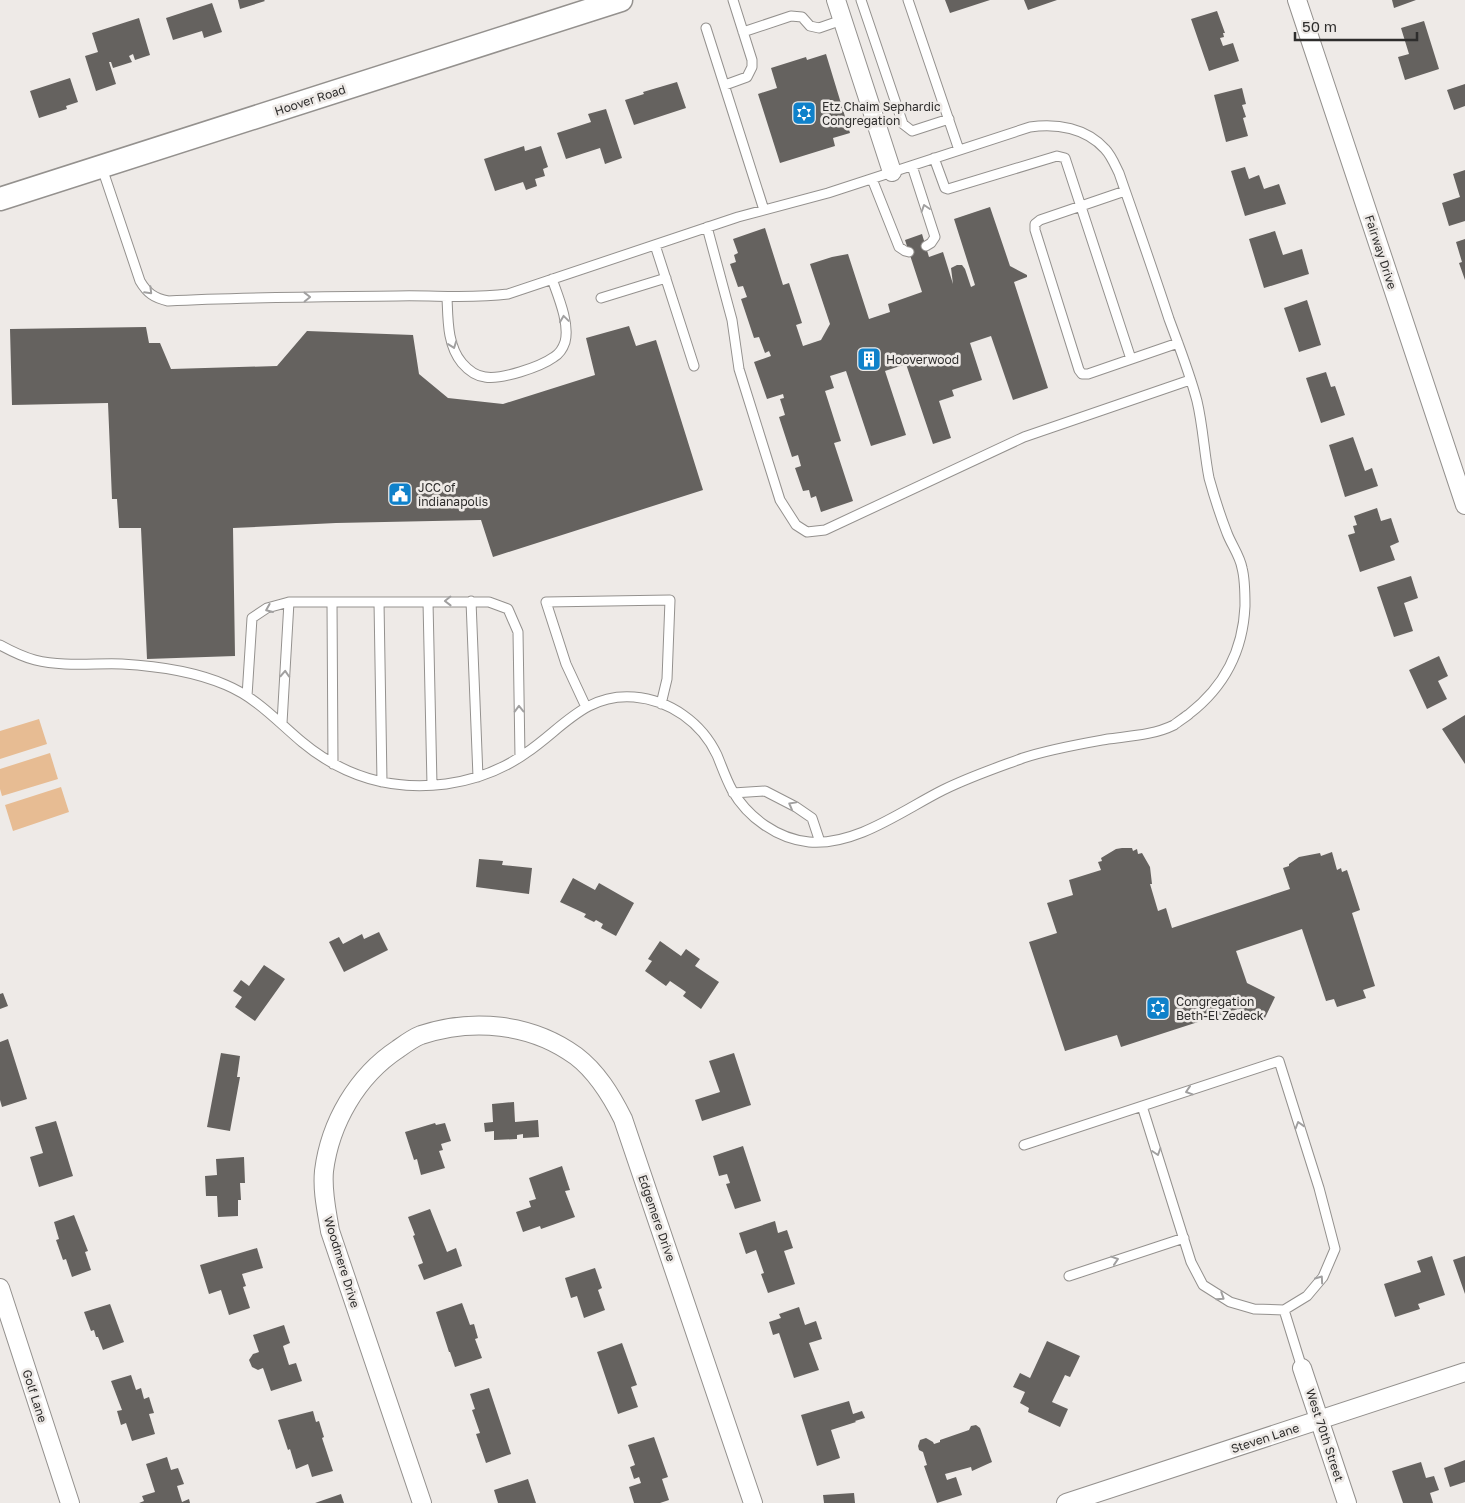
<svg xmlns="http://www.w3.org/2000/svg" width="1465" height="1503" font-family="'Golos Text',sans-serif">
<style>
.green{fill:#e7bc93}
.building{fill:#65625f}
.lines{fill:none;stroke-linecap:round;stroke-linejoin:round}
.service-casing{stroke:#94918e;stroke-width:11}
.minor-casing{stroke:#94918e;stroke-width:20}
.tertiary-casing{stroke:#94918e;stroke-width:25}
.service{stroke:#fff;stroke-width:9}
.minor{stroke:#fff;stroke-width:18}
.tertiary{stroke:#fff;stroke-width:22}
.oneway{stroke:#a1a0a0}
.labels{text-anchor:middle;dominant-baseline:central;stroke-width:5;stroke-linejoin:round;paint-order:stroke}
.street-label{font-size:12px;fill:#2e2d2c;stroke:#eeeae7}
.poi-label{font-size:12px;fill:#2e2d2c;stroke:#eeeae7;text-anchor:start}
</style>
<rect width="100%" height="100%" fill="#eeeae7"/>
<!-- green -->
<path class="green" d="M 39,719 L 47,744 L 0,759 L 0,731 Z
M 50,753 L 58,779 L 2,796 L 0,789 L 0,769 Z
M 61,787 L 69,812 L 13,831 L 5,805 Z"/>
<!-- building -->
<path class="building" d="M 238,0 L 264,0 L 265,1 L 240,9 Z
M 945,0 L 990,0 L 950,13 Z
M 1024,0 L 1057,0 L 1028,10 Z
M 1392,0 L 1416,0 L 1394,8 Z
M 212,3 L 222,32 L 204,38 L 202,31 L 173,40 L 166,18 Z
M 1217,11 L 1225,33 L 1223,33 L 1224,37 L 1220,38 L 1223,46 L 1233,43 L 1239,61 L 1209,71 L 1191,19 Z
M 139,18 L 150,55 L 135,60 L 133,54 L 129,56 L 132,62 L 113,68 L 111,62 L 109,62 L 116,84 L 96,91 L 85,56 L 98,52 L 92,33 Z
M 1424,21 L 1439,69 L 1405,80 L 1398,57 L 1409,54 L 1401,28 Z
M 826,54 L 850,133 L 833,138 L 835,146 L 780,163 L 758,94 L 777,88 L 771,68 L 806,57 L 807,60 Z
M 70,78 L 78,102 L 66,106 L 67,109 L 39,118 L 30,91 Z
M 677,82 L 686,108 L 634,125 L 625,100 L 644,94 L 643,92 Z
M 1465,84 L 1465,106 L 1454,110 L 1447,90 Z
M 1242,88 L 1246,104 L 1242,105 L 1246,117 L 1243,118 L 1248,136 L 1226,142 L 1214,95 Z
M 606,109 L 622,158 L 605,164 L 600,148 L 566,159 L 557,133 L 591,122 L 588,114 Z
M 524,146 L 525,151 L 541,146 L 548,167 L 543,169 L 545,176 L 535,179 L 537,186 L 526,190 L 523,182 L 495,191 L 484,159 Z
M 1245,167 L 1249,179 L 1259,175 L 1264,189 L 1279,184 L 1286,204 L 1245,216 L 1231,171 Z
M 1465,170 L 1465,221 L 1449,226 L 1442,203 L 1460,197 L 1453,174 Z
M 990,207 L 1010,266 L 1027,275 L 1027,277 L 1014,282 L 1048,388 L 1013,400 L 991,336 L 970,343 L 982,380 L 952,390 L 954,396 L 939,401 L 951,438 L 933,444 L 906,364 L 885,371 L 906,435 L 871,446 L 846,371 L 830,376 L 834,388 L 825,391 L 841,441 L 834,443 L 853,501 L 821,512 L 816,496 L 811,498 L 809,490 L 803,491 L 795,468 L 801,466 L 798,455 L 792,457 L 779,417 L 785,415 L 780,399 L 784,398 L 783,394 L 767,399 L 754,362 L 771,356 L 769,351 L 765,353 L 759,337 L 754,338 L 741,299 L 747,297 L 743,286 L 738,287 L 730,264 L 736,262 L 734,255 L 738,253 L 733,239 L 765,228 L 783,285 L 789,283 L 802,323 L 796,325 L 803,346 L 821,340 L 830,324 L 810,264 L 832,257 L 848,254 L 869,319 L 890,312 L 888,304 L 922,292 L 905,240 L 922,234 L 929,257 L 943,252 L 953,284 L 951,268 L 957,265 L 962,265 L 965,269 L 971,287 L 975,285 L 954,219 Z
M 1275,231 L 1283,255 L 1302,249 L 1309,274 L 1264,288 L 1249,239 Z
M 1465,239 L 1465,280 L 1459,263 L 1462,262 L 1456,242 Z
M 1307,300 L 1321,345 L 1299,352 L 1284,308 Z
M 629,326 L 636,346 L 656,340 L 703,490 L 493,557 L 481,520 L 336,523 L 233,528 L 235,656 L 147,659 L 141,528 L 119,528 L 117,499 L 112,499 L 108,403 L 12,405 L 10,329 L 146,327 L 149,343 L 160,343 L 171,369 L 277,366 L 307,331 L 413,335 L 419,374 L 448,398 L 503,404 L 595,375 L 586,338 Z
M 1326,372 L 1331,387 L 1335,386 L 1345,415 L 1321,423 L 1306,378 Z
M 1353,437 L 1365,471 L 1372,468 L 1378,486 L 1345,497 L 1329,445 Z
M 1377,508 L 1381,521 L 1391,518 L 1399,542 L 1390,546 L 1395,560 L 1360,572 L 1348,535 L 1355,533 L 1353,526 L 1357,525 L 1354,516 Z
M 1411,576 L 1418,598 L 1404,603 L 1413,631 L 1394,637 L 1377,587 Z
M 1439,656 L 1448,676 L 1438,681 L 1447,699 L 1427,709 L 1409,670 Z
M 1465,715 L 1465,764 L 1442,729 Z
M 1122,848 L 1132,848 L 1133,851 L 1137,849 L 1138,854 L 1142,853 L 1150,867 L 1152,884 L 1150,884 L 1158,911 L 1166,908 L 1172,928 L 1290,889 L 1283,868 L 1289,866 L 1289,864 L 1299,857 L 1320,853 L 1321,856 L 1332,852 L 1337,870 L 1341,868 L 1342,872 L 1347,870 L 1360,910 L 1352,913 L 1375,986 L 1363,990 L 1366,998 L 1337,1007 L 1334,999 L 1326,1001 L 1302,929 L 1236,951 L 1247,983 L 1275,997 L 1263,1022 L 1238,1009 L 1121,1047 L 1117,1035 L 1065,1051 L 1029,942 L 1057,933 L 1047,903 L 1073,895 L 1069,880 L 1101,870 L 1098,862 L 1102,861 L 1101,858 L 1116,849 Z
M 479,859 L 503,861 L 502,865 L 532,868 L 529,894 L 476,887 Z
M 573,878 L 595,890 L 599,883 L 634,903 L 616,936 L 601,928 L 603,924 L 596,920 L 594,922 L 584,917 L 586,914 L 560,902 Z
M 379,932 L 388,950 L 344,972 L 329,942 L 339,937 L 343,944 L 362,934 L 364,939 Z
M 660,941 L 681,956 L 686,949 L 700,959 L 695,966 L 719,982 L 701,1009 L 683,996 L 686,992 L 670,981 L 666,986 L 645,971 L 652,961 L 648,959 Z
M 264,965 L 285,979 L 255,1021 L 235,1007 L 242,997 L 233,991 L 241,980 L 249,986 Z
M 3,993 L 8,1006 L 0,1009 L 0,994 Z
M 8,1039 L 27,1099 L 2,1107 L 0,1100 L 0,1042 Z
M 221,1053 L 240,1056 L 237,1077 L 240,1077 L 230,1131 L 207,1127 Z
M 734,1053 L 751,1105 L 702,1121 L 695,1100 L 720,1092 L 709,1061 Z
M 514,1102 L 515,1122 L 538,1120 L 539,1137 L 523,1138 L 523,1134 L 517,1135 L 517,1139 L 494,1140 L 494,1131 L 485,1132 L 484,1123 L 493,1122 L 492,1104 Z
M 56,1121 L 73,1176 L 39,1187 L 30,1157 L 43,1153 L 35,1127 Z
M 435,1123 L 436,1125 L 445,1123 L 451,1141 L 441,1144 L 443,1150 L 439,1151 L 445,1168 L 421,1175 L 417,1159 L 414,1160 L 405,1132 Z
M 743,1146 L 761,1201 L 735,1209 L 726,1184 L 730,1183 L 727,1174 L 719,1176 L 713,1156 Z
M 244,1157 L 245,1183 L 240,1183 L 241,1200 L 238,1200 L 238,1216 L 218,1217 L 217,1196 L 206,1196 L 205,1176 L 217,1175 L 216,1159 Z
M 562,1166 L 570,1190 L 565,1191 L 575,1217 L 541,1229 L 540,1226 L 523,1232 L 516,1212 L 531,1207 L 529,1201 L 536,1199 L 529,1178 Z
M 430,1209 L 447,1252 L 456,1248 L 462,1266 L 424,1280 L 418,1265 L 423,1263 L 413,1236 L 415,1235 L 408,1217 Z
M 74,1215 L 88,1251 L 85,1252 L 91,1270 L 72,1277 L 66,1259 L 63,1260 L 56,1240 L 59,1239 L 54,1222 Z
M 775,1221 L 778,1233 L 787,1230 L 793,1248 L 784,1251 L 795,1284 L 768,1293 L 761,1274 L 764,1273 L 756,1250 L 746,1254 L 739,1233 Z
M 257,1248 L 263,1268 L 242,1274 L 246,1286 L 243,1287 L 250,1308 L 229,1315 L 221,1290 L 209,1294 L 200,1265 Z
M 1432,1256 L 1445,1295 L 1418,1304 L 1420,1309 L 1395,1317 L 1384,1284 L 1421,1272 L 1417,1261 Z
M 1465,1256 L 1465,1294 L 1453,1260 Z
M 595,1268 L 602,1288 L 598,1290 L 605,1310 L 584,1318 L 577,1296 L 571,1298 L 565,1278 Z
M 462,1303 L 470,1325 L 474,1324 L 478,1338 L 475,1339 L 482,1358 L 455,1367 L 450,1352 L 449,1352 L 436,1312 Z
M 110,1304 L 124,1342 L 103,1350 L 98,1337 L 96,1337 L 94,1330 L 91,1331 L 84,1312 Z
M 799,1307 L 805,1325 L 816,1321 L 822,1339 L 809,1343 L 819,1370 L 794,1378 L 779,1333 L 773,1335 L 769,1322 L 781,1318 L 779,1314 Z
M 284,1325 L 290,1343 L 283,1346 L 289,1365 L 296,1363 L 302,1381 L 271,1391 L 263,1368 L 258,1370 L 252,1367 L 249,1360 L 253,1354 L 259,1352 L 253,1335 Z
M 1047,1341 L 1080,1356 L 1070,1377 L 1065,1375 L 1052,1402 L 1068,1409 L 1060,1427 L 1028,1412 L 1029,1408 L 1020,1403 L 1025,1392 L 1013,1387 L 1020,1373 L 1030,1378 Z
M 622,1343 L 637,1385 L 631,1387 L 638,1407 L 618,1414 L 597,1352 Z
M 131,1375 L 136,1390 L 141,1388 L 144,1399 L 149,1397 L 154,1413 L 149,1414 L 155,1434 L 132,1441 L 126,1423 L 121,1425 L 117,1411 L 122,1410 L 111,1381 Z
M 489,1388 L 511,1454 L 486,1463 L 476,1434 L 480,1433 L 472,1410 L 475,1409 L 470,1394 Z
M 849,1401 L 853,1414 L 862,1411 L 865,1418 L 855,1421 L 856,1422 L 831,1430 L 840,1458 L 817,1466 L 801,1415 Z
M 313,1411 L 316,1422 L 319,1421 L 324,1437 L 322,1438 L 333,1471 L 312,1477 L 308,1464 L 296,1469 L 290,1449 L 288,1450 L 278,1420 Z
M 976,1425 L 980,1428 L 992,1462 L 972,1471 L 971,1467 L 945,1474 L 947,1480 L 956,1477 L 962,1495 L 937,1503 L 924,1466 L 927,1465 L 923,1452 L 919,1450 L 918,1446 L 920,1440 L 926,1438 L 933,1442 L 934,1444 L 940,1442 L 940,1440 L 969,1430 L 971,1426 Z
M 654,1437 L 668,1477 L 662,1479 L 669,1500 L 660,1503 L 634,1503 L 629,1487 L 641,1483 L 639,1477 L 634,1479 L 630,1467 L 635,1465 L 628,1445 Z
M 167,1457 L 171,1470 L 178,1468 L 184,1484 L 177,1486 L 182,1502 L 189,1499 L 190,1503 L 139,1503 L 144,1501 L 142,1496 L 155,1492 L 146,1464 Z
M 1465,1460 L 1465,1482 L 1450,1487 L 1444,1468 Z
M 1421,1462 L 1426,1478 L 1434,1476 L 1439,1490 L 1430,1493 L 1433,1503 L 1403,1503 L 1392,1471 Z
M 528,1479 L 536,1503 L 498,1503 L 494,1490 Z
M 854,1493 L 855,1503 L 824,1503 L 823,1495 Z
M 341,1494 L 344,1503 L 315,1503 Z"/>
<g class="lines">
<!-- service casing -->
<g class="service-casing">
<path id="service" d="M 861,0 L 903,124 L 912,131 L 949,119
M 908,0 L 959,150
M 706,28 L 764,210
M 743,32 L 791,16 L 802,17 L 810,26 L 819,28 L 842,20
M 725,85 L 747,77 L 752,67 L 752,60 L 733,0
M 934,158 L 945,188 L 948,189 L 1057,156 L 1065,158 L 1131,359
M 912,166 L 935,237 L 931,243 L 926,246
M 872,179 L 899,247 L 905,251 L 909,252
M 1125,191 L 1040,220 L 1035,224 L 1035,230 L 1079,370 L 1082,374 L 1088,374 L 1178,343
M 707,227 L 732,320 L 739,369 L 780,500 L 796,525 L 807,532 L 825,530 L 1024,437 L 1190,380
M 655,245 L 694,366
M 447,297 C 448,319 447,345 462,363 C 468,370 476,376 485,377 C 501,380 540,367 554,357 C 559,354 563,348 565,342 C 570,324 558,296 552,279
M 601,298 L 666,278
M 471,601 L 478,777
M 332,602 L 333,764
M 379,602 L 382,782
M 428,602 L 432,785
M 0,645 C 11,651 23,657 35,660 C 63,667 94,663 122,664 C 157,666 194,671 226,685 C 257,698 277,721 302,742 C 344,777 392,791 446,784 C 475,780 502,770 526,753 C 562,729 585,693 634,697 C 670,700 702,723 717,755 C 722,767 726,779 732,790 C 748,818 778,839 809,842 C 856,846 903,810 943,790 C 969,777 996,768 1023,758 C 1050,749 1080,744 1108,739 C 1130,736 1154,735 1174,725 C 1175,724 1188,715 1189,714 C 1224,687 1243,651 1245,606 C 1245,595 1245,579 1242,568 C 1240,556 1231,544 1227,533 C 1220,515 1214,496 1209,478 C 1204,452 1203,426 1197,401 C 1190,374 1179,346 1169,319 C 1153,270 1136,222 1119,173 C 1115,165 1111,155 1105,149 C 1086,128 1057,123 1030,127 L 828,193 L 738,217 L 508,294 C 471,299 434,295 397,296 C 321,297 244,297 168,301 C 154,298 147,293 140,281 L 102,168
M 247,696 L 252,618 L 267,608 L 289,602 L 489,602 L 508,609 L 518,632 L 520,757
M 586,707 L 566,664 L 546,602 L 670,600 L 667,679 L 661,704
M 282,723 L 289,602
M 733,793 L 765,791 L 796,807 L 812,818 L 820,842
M 1024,1145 L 1279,1061 L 1319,1188 L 1335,1249 L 1323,1277 L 1307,1296 L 1284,1310 L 1254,1309 L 1230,1302 L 1203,1285 L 1191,1262 L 1142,1106
M 1069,1276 L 1184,1238
M 1284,1310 L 1302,1368"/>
</g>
<!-- minor casing -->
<g class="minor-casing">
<path id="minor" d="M 836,0 L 892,172
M 1297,0 L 1465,505
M 0,1288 L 70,1503
M 1302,1368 L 1347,1503
M 422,1503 L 330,1231 C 327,1212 322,1192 324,1171 C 330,1123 357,1076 398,1049 C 405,1044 413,1038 421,1035 C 472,1018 531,1023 576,1056 C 597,1072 611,1095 623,1119 L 753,1503
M 1066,1503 L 1465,1372"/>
</g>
<!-- tertiary casing -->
<g class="tertiary-casing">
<path id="tertiary" d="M 0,199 L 621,0"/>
</g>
<!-- service -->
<use href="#service" class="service"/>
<!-- minor -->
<use href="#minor" class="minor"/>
<!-- tertiary -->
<use href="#tertiary" class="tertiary"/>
</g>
<!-- one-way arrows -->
<defs><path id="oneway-chevron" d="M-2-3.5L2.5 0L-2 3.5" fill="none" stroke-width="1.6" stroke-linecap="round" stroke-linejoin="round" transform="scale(1.25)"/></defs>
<g class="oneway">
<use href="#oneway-chevron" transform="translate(925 208) rotate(-108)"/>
<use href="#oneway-chevron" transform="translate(149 291) rotate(45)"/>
<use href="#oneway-chevron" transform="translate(307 297) rotate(-1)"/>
<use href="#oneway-chevron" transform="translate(564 319) rotate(-98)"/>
<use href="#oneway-chevron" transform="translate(453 345) rotate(70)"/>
<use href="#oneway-chevron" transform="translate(448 601) rotate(179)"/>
<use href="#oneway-chevron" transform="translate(269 609) rotate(157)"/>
<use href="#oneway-chevron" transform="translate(285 674) rotate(-87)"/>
<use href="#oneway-chevron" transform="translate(519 709) rotate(-91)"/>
<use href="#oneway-chevron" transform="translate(792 805) rotate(-151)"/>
<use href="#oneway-chevron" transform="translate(1189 1091) rotate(162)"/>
<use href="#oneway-chevron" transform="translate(1299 1125) rotate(-107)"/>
<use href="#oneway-chevron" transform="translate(1157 1152) rotate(72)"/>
<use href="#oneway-chevron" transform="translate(1115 1260) rotate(-18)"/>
<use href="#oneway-chevron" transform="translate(1320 1279) rotate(-55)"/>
<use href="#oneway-chevron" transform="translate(1221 1297) rotate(33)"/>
</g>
<!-- icons -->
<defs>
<g id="synagogue-square" transform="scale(1.25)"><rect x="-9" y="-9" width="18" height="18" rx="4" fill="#0f81ca" stroke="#eeeae7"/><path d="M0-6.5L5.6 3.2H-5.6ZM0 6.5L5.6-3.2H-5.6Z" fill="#fff"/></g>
<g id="building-square" transform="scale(1.25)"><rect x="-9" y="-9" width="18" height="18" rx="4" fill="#0f81ca" stroke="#eeeae7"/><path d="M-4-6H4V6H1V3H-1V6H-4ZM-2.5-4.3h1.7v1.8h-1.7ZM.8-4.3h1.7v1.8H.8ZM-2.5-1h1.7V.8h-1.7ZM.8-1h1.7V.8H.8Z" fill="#fff"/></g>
<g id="civic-square" transform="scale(1.25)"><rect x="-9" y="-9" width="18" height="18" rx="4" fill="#0f81ca" stroke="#eeeae7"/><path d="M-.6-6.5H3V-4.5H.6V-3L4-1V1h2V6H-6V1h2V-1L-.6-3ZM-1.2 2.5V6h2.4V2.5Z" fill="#fff"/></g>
</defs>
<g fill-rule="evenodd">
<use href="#synagogue-square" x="804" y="113"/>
<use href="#building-square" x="869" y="359"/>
<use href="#civic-square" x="400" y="494"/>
<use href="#synagogue-square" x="1158" y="1008"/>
</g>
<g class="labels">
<!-- street labels -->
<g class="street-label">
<text transform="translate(310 100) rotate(-18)">Hoover Road</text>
<text transform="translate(1381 252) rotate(72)">Fairway Drive</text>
<text transform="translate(657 1218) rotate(71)">Edgemere Drive</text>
<text transform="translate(342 1262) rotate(73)">Woodmere Drive</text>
<text transform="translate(35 1396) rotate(72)">Golf Lane</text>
<text transform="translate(1325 1435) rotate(72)">West 70th Street</text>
<text transform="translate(1265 1438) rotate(-18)">Steven Lane</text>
</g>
<!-- poi labels -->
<g class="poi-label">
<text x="822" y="106">Etz Chaim Sephardic<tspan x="822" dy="14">Congregation</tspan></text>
<text x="886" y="359">Hooverwood</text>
<text x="418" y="487">JCC of<tspan x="418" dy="14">indianapolis</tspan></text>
<text x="1176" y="1001">Congregation<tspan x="1176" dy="14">Beth-El Zedeck</tspan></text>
</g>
</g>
<!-- scale -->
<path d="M1295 32v8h122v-8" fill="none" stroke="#2e2d2c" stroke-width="2.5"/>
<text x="1302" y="32" font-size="15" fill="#2e2d2c" stroke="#eeeae7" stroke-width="4" paint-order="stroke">50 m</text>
</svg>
